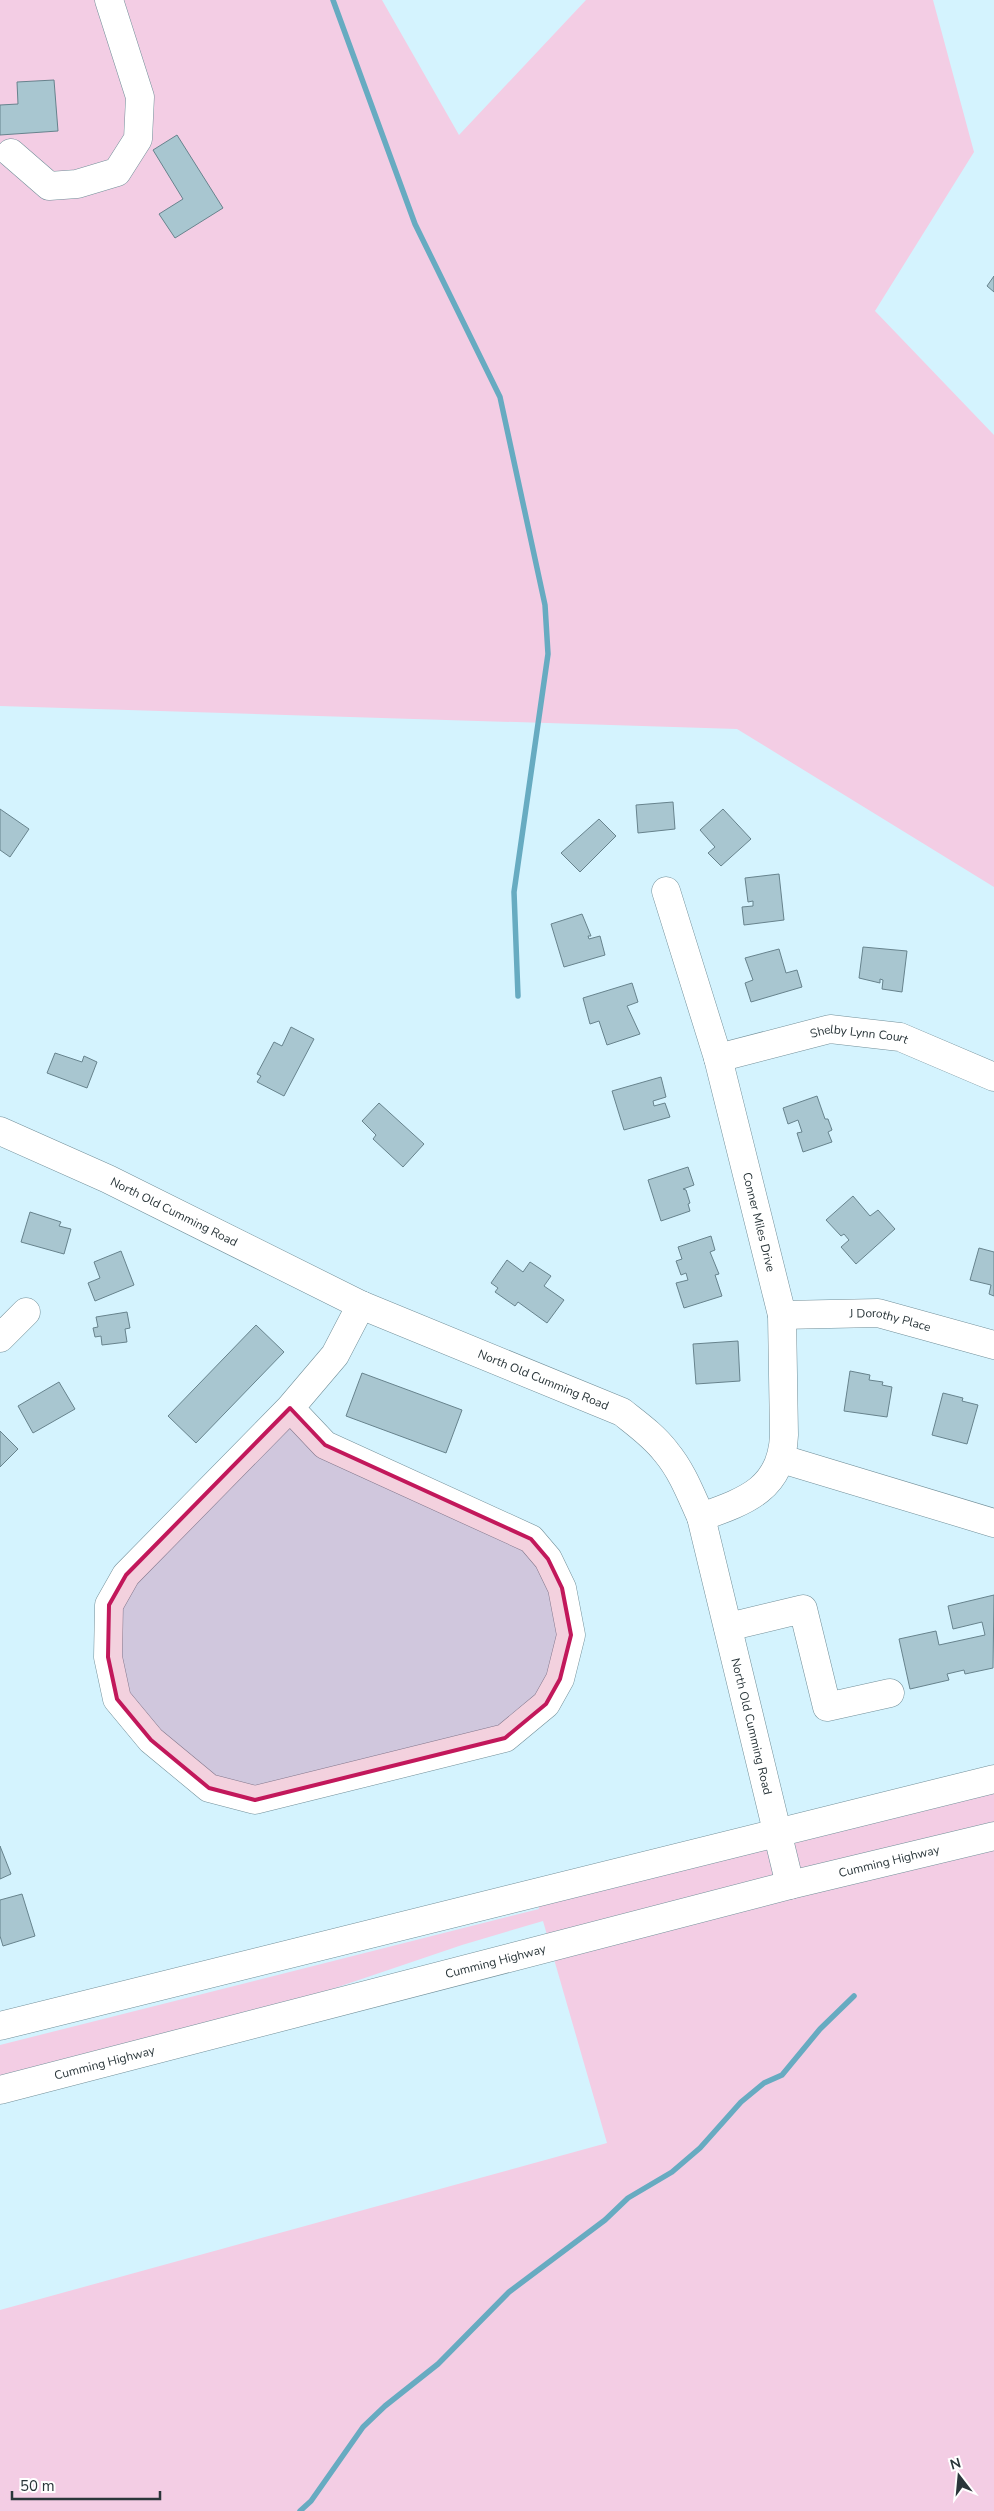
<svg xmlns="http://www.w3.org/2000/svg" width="994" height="2511" font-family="'Nunito Sans',sans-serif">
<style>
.green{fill:#f3cde4}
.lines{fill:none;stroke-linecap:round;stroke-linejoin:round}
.stream{stroke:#67abc1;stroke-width:5.5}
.building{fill:#a8c6d0;stroke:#67838d}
.minor-casing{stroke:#728f99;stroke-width:29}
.highway-casing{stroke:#728f99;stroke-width:29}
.minor{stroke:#fff;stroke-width:28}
.highway{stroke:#fff;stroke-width:28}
.marked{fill:#c2185b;fill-opacity:0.2;stroke:#c2185b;stroke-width:4;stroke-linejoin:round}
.labels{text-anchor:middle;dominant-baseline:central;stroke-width:4.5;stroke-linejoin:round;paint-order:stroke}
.street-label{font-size:12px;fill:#2a363a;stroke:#fff}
</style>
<rect width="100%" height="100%" fill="#d4f3fe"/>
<!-- green -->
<path class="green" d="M 0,0 L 382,0 L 459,135 L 586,0 L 933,0 L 974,152 L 875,311 L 994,435 L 994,887 L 737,729 L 0,706 Z
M 994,1772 L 994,2511 L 0,2511 L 0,2310 L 607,2143 L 543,1921 L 462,1945 L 232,2023 L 0,2081 L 0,2045 L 539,1909 L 533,1885 Z"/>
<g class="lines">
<!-- stream -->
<path class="stream" d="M 333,0 L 415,224 L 500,397 L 545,605 L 548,654 L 514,892 L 518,996
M 300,2511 L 311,2501 L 363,2427 L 385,2406 L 438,2364 L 509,2292 L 605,2220 L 628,2198 L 672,2172 L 700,2148 L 741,2102 L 764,2083 L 782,2075 L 820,2029 L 854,1996"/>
</g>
<!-- building -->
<path class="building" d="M 54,80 L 58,131 L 0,135 L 0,105 L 18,104 L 17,82 Z
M 177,135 L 223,208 L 175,238 L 159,214 L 183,199 L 153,150 Z
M 994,276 L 994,292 L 987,286 Z
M 673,802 L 675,829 L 638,833 L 636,805 Z
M 0,809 L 29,829 L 10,857 L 0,850 Z
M 723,809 L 751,839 L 721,866 L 708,853 L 715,847 L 700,830 Z
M 599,819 L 616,836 L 580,872 L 561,853 Z
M 779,874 L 784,920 L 744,925 L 742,907 L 753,906 L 753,901 L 748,902 L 745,878 Z
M 582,914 L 591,936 L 588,936 L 589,939 L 600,936 L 605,955 L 564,967 L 551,924 Z
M 863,947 L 907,951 L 902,992 L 882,989 L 883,980 L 880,979 L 880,983 L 859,978 Z
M 779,949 L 786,973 L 797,970 L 802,987 L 751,1002 L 745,983 L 753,980 L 745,958 Z
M 632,983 L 638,1002 L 627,1006 L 640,1034 L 607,1045 L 599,1021 L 590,1024 L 583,998 Z
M 291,1027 L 314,1039 L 284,1096 L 257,1082 L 261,1076 L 257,1074 L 274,1042 L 282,1046 Z
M 55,1053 L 82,1062 L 84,1056 L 97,1062 L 87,1088 L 47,1073 Z
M 661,1077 L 666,1097 L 653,1101 L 654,1106 L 665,1103 L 670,1117 L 624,1130 L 612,1091 Z
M 817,1096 L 825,1119 L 828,1119 L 832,1130 L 828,1132 L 832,1142 L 803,1152 L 797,1133 L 802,1132 L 798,1120 L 788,1124 L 783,1108 Z
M 379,1103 L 424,1144 L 403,1167 L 373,1139 L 376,1135 L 362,1121 Z
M 688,1167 L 694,1185 L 683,1189 L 686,1190 L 690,1203 L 688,1204 L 690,1211 L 661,1221 L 648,1180 Z
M 853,1196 L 870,1216 L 878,1210 L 895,1229 L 856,1264 L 841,1247 L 849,1240 L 844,1234 L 841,1236 L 826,1220 Z
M 30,1212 L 61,1222 L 59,1226 L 71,1229 L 64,1254 L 21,1242 Z
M 711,1236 L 715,1250 L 710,1252 L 719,1274 L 715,1275 L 722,1296 L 684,1308 L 676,1283 L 688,1280 L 686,1273 L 681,1275 L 676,1261 L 682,1259 L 678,1247 Z
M 979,1248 L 994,1252 L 994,1296 L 989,1294 L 991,1285 L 970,1280 Z
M 121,1251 L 134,1285 L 95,1301 L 88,1283 L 100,1278 L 94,1262 Z
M 507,1260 L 523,1272 L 530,1262 L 551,1276 L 544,1286 L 564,1300 L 547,1323 L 518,1302 L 515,1306 L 495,1292 L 498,1288 L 491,1283 Z
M 127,1312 L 130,1328 L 125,1329 L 127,1342 L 102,1345 L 101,1336 L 95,1337 L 93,1328 L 98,1327 L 96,1317 Z
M 256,1325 L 284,1352 L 196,1443 L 168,1416 Z
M 738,1341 L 740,1381 L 696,1384 L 693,1344 Z
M 850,1371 L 870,1375 L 869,1380 L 883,1382 L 882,1385 L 892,1387 L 887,1417 L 844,1411 Z
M 362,1373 L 462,1410 L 446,1453 L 346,1416 Z
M 59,1382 L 75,1409 L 33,1433 L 18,1406 Z
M 943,1393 L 963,1398 L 962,1401 L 978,1405 L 967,1444 L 932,1435 Z
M 0,1431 L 18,1449 L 0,1467 Z
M 994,1595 L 993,1668 L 965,1674 L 964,1670 L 947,1674 L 949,1680 L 910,1689 L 899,1639 L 936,1631 L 939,1645 L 985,1635 L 982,1622 L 953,1629 L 948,1606 Z
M 0,1846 L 11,1874 L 0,1879 Z
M 22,1894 L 35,1936 L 3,1946 L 0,1936 L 0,1900 Z"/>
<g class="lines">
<!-- minor casing -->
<g class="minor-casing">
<g id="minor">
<path d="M 11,153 L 49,186 L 77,184 L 117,172 L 138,139 L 140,97 L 109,0"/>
<path id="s1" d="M 666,891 L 718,1058 L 782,1315 L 784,1435 C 782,1489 746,1501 701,1517"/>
<path id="s2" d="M 718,1058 L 830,1029 L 900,1037 L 994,1077"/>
<path id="s3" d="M 0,1131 L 108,1179 L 361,1305 L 622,1412 C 637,1424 654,1436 666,1452 C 682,1471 691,1495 701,1517 L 790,1885"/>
<path id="s4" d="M 782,1315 L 878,1313 L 994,1345"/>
<path d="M 0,1338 L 26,1312"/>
<path d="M 290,1408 L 325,1445 L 531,1539 L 548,1559 L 562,1588 L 571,1635 L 560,1679 L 546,1704 L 505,1738 L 255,1800 L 209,1788 L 151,1740 L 117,1699 L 108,1657 L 109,1605 L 126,1575 L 290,1408 L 335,1355 L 361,1305"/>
<path d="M 782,1459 L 994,1523"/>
<path d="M 728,1627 L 803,1609 L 827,1707 L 890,1693"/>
</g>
</g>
<!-- highway casing -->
<g class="highway-casing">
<g id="highway">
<path d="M 0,2026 L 994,1779"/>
<path id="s5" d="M 0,2090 L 790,1885 L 994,1836"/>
</g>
</g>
<!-- minor -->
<use href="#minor" class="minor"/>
<!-- highway -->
<use href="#highway" class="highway"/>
</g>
<!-- marked area -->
<path class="marked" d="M 290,1408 L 325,1445 L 531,1539 L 548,1559 L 562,1588 L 571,1635 L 560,1679 L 546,1704 L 505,1738 L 255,1800 L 209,1788 L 151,1740 L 117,1699 L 108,1657 L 109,1605 L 126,1575 Z"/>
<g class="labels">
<!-- street labels -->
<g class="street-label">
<text stroke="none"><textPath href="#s2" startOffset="145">Shelby Lynn Court</textPath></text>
<text stroke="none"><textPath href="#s3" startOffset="192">North Old Cumming Road</textPath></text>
<text stroke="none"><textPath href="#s1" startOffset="344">Conner Miles Drive</textPath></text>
<text stroke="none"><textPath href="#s4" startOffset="109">J Dorothy Place</textPath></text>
<text stroke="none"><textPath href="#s3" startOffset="598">North Old Cumming Road</textPath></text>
<text stroke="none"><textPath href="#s3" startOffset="1032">North Old Cumming Road</textPath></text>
<text stroke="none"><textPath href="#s5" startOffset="918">Cumming Highway</textPath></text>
<text stroke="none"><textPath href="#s5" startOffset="512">Cumming Highway</textPath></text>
<text stroke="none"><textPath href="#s5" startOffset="108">Cumming Highway</textPath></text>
</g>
</g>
<!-- north arrow -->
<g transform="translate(959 2476) rotate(344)" stroke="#ffffff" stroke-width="4" paint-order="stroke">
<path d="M0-4L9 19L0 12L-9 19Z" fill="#2a363a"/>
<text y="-8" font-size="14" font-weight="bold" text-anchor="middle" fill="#2a363a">N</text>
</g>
<!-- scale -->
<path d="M12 2491v8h148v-8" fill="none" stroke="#2a363a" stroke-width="2.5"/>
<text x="20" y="2491" font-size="15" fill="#2a363a" stroke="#ffffff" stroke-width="4" paint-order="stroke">50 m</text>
</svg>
